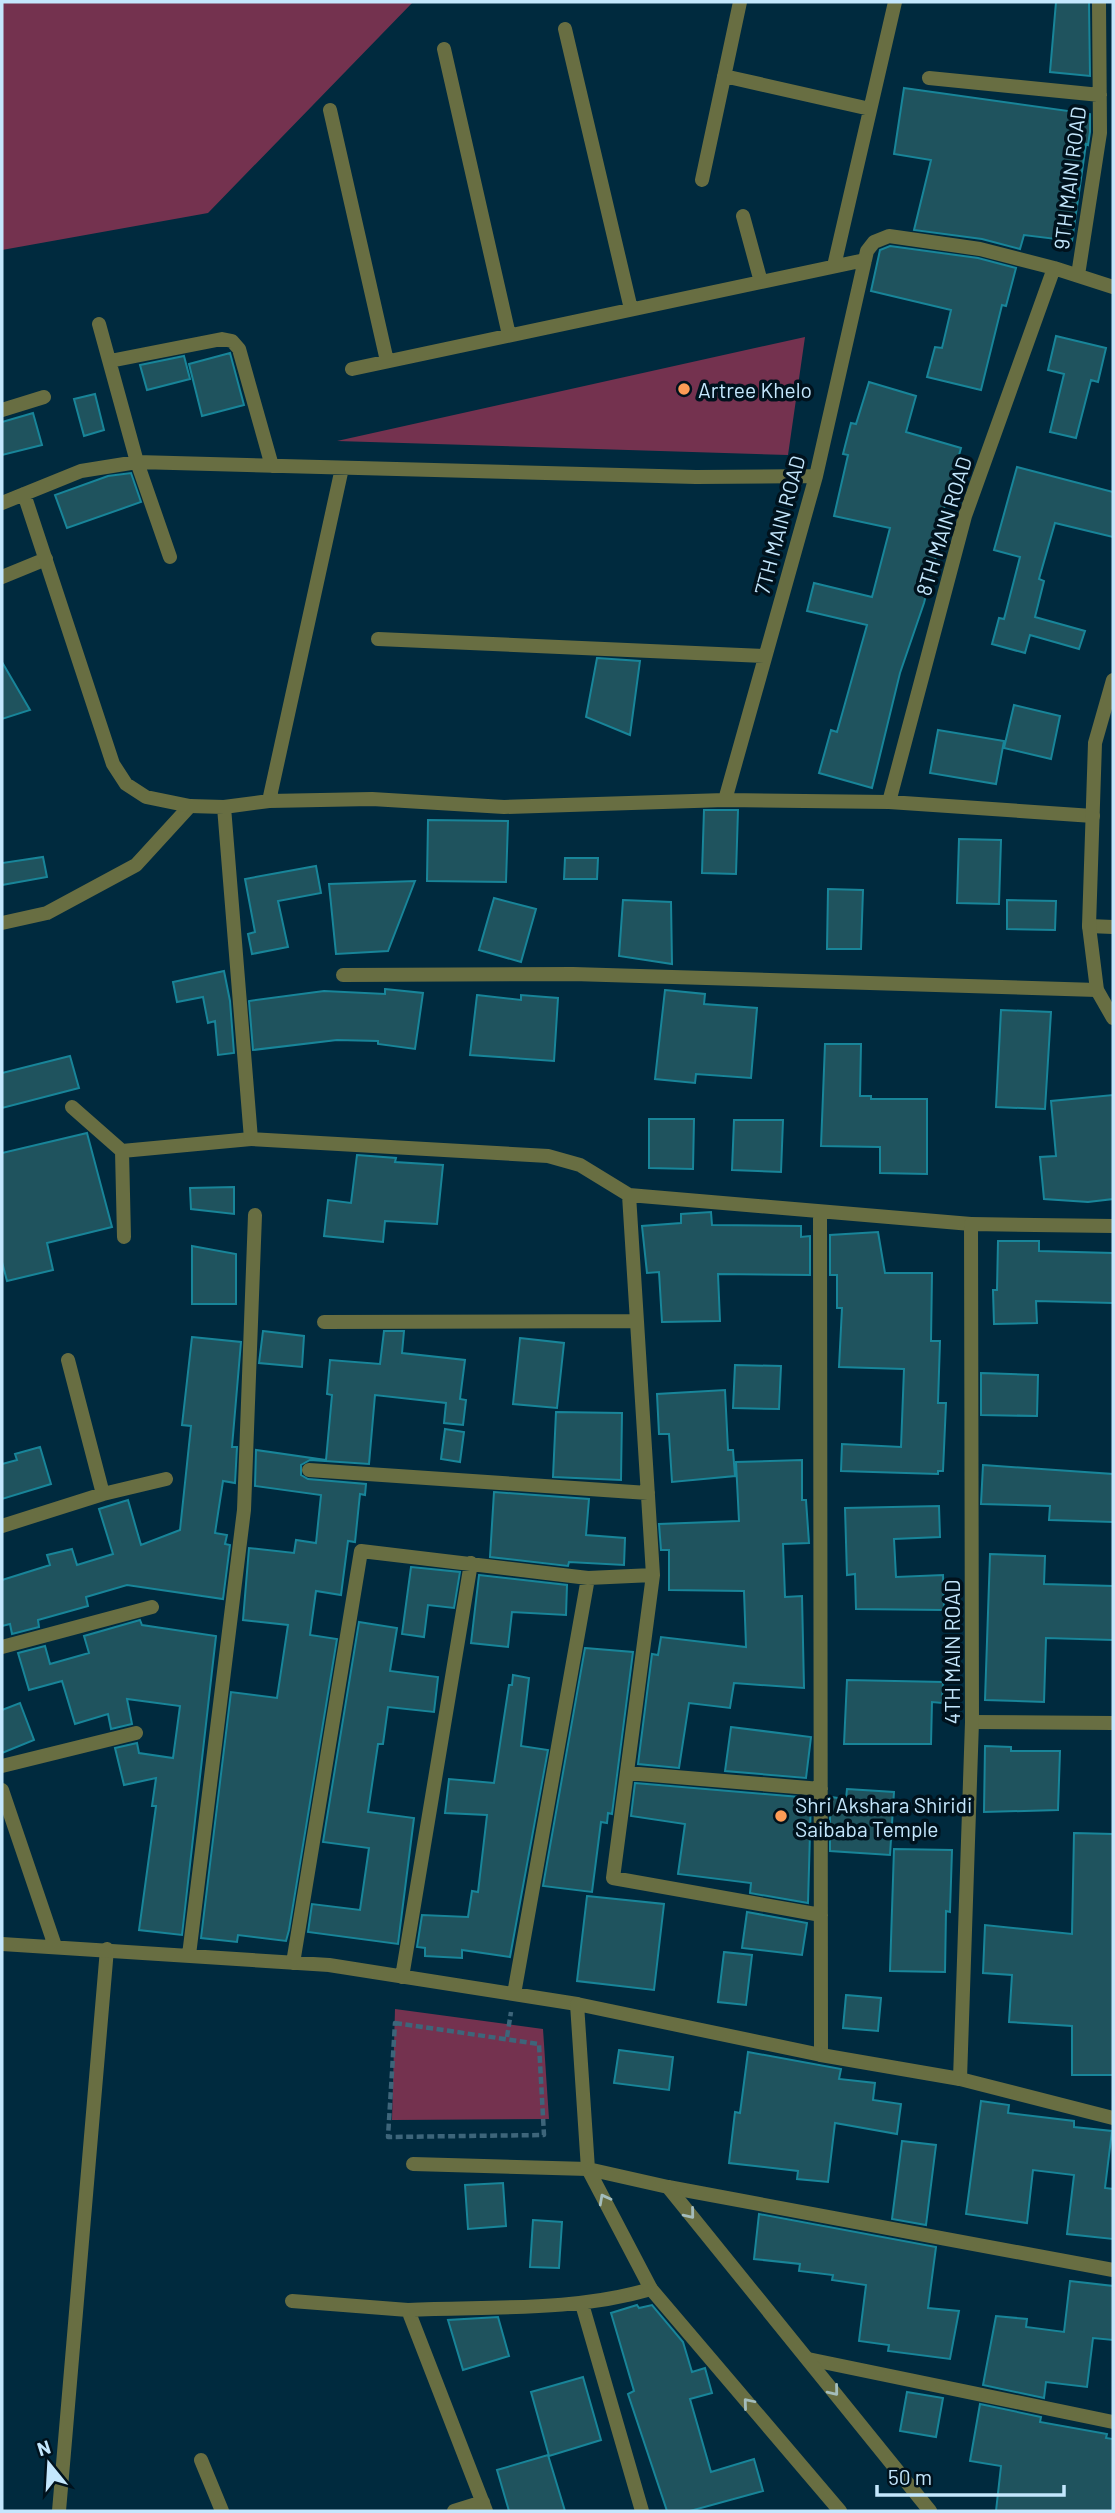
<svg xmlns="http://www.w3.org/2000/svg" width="1115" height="2513" font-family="Barlow,sans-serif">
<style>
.green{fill:#74324f}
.building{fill:#1f535e;stroke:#188599;stroke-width:2}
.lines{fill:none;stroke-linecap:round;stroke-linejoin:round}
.path{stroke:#3d657a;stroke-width:4.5;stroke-dasharray:7 3.5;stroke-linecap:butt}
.service{stroke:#686e42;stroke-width:14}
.minor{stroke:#686e42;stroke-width:14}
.tertiary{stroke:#686e42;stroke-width:14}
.oneway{stroke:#a4bdbc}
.poi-dot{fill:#fd9c56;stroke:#00121d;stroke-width:2.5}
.labels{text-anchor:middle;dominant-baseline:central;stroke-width:7;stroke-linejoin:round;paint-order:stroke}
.street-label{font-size:21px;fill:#c4e7fd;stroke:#00121d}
.poi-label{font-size:21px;fill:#c4e7fd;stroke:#00121d;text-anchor:start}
</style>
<rect width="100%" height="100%" fill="#002a3e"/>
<!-- green -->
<path class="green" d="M 2,2 L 413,2 L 208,213 L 2,250 Z
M 805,337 L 788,455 L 337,441 Z
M 395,2009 L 543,2029 L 549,2119 L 392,2120 Z"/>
<!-- building -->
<path class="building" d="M 1056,2 L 1089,2 L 1090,76 L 1050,72 Z
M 904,88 L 1090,114 L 1090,132 L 1088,145 L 1086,144 L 1072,241 L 1024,235 L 1020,249 L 982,239 L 914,230 L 931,160 L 894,154 Z
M 890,246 L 978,258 L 1016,268 L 1006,306 L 1002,305 L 981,390 L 927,377 L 935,347 L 942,348 L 951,310 L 871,291 L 880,250 Z
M 1056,336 L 1106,348 L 1098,382 L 1091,380 L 1076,438 L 1050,432 L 1064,374 L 1048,370 Z
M 230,353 L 244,405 L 202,416 L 189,364 Z
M 184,356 L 190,379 L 147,390 L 140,365 Z
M 869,382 L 916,396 L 906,432 L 961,448 L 943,512 L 947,513 L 924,603 L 900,673 L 872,788 L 819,773 L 831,730 L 837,732 L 867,625 L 807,611 L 814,583 L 872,597 L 890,528 L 834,516 L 848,455 L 843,454 L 851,423 L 856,424 Z
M 95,394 L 104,430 L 84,436 L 74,399 Z
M 33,413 L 42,445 L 2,455 L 2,422 Z
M 1017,467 L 1113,492 L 1113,537 L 1055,523 L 1039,579 L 1044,581 L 1035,617 L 1085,631 L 1079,649 L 1030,635 L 1025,653 L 992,644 L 999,618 L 1004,619 L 1020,557 L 994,550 Z
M 131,473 L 141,502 L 67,528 L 55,495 L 108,476 Z
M 597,658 L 640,661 L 630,735 L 586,717 Z
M 2,662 L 30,710 L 2,719 Z
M 1014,705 L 1060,716 L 1051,759 L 1004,748 Z
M 938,730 L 1004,741 L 996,784 L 930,773 Z
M 704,810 L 738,810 L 736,874 L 702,873 Z
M 428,820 L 508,821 L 506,882 L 427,881 Z
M 959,839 L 1001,840 L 999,904 L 957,903 Z
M 43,857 L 47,877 L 2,885 L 2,863 Z
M 565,858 L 598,858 L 597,879 L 564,879 Z
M 316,866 L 321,893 L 278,901 L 288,947 L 252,954 L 248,934 L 255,932 L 245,879 Z
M 415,881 L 388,951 L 336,954 L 329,884 Z
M 828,889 L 863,890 L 861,949 L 827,949 Z
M 494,898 L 536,909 L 521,962 L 479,950 Z
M 623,900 L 671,902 L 672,964 L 619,956 Z
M 1007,900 L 1056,901 L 1055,930 L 1007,929 Z
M 224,971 L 230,1001 L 234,1053 L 218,1055 L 215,1021 L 208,1023 L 203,997 L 177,1002 L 173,982 Z
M 385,989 L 423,993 L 415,1049 L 378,1044 L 378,1041 L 337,1040 L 253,1050 L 249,1001 L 324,991 L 385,994 Z
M 665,990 L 705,994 L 704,1004 L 757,1008 L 751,1078 L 696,1074 L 695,1083 L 655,1079 Z
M 477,995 L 521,1000 L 521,995 L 558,998 L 554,1061 L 470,1055 Z
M 1001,1010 L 1051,1012 L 1045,1109 L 996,1107 Z
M 825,1044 L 861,1044 L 860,1096 L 871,1096 L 871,1099 L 927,1099 L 927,1174 L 880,1173 L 880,1147 L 821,1146 Z
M 70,1056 L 79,1088 L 2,1108 L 2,1073 Z
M 1113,1095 L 1113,1199 L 1088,1202 L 1044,1199 L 1040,1157 L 1056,1156 L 1051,1101 Z
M 649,1119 L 694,1119 L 693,1169 L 649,1168 Z
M 734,1120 L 783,1120 L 781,1172 L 732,1170 Z
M 87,1133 L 112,1227 L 47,1243 L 53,1270 L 7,1281 L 2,1262 L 2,1153 Z
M 357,1155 L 396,1158 L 395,1162 L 443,1165 L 437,1224 L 385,1221 L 383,1242 L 324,1236 L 328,1200 L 351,1203 Z
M 234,1187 L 234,1214 L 191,1209 L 190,1188 Z
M 711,1212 L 712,1225 L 801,1226 L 801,1237 L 810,1236 L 810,1275 L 718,1274 L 720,1321 L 662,1322 L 659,1272 L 647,1273 L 642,1226 L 681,1223 L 681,1214 Z
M 878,1232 L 885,1273 L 932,1273 L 931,1341 L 940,1341 L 938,1403 L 946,1403 L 943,1471 L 938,1471 L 938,1474 L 841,1471 L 842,1444 L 901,1447 L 904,1369 L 839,1367 L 842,1308 L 837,1308 L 837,1275 L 830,1275 L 830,1235 Z
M 998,1241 L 1039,1241 L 1039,1251 L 1113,1253 L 1113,1303 L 1036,1301 L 1037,1323 L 994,1324 L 993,1290 L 997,1290 Z
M 192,1246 L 236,1254 L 236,1304 L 192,1304 Z
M 263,1331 L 304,1336 L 302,1367 L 259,1363 Z
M 384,1331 L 404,1331 L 402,1353 L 465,1360 L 460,1399 L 466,1400 L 463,1425 L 444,1423 L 446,1403 L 375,1395 L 369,1464 L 310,1460 L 301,1465 L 301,1475 L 308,1479 L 366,1484 L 365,1495 L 360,1494 L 355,1542 L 348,1541 L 341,1595 L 316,1591 L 310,1635 L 337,1639 L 289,1930 L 286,1941 L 238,1935 L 237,1942 L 201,1938 L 231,1692 L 277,1698 L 288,1625 L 243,1620 L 249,1548 L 294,1553 L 296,1540 L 316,1543 L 321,1495 L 255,1486 L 256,1450 L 326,1460 L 332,1395 L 327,1394 L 330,1360 L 380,1364 Z
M 192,1337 L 241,1342 L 232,1447 L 237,1447 L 235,1483 L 223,1481 L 215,1533 L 227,1535 L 225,1544 L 230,1545 L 223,1599 L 127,1585 L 86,1597 L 88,1606 L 38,1620 L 39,1627 L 12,1634 L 10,1624 L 2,1626 L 2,1580 L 50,1565 L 47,1555 L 72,1549 L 77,1565 L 113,1554 L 99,1509 L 128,1500 L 141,1545 L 180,1530 L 191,1426 L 182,1425 Z
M 520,1338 L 564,1343 L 557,1408 L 513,1404 Z
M 735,1365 L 781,1366 L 779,1409 L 733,1408 Z
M 981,1373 L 1038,1375 L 1037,1416 L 981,1415 Z
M 725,1390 L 728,1450 L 733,1450 L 735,1476 L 672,1482 L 669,1434 L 659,1434 L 657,1394 Z
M 556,1412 L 622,1413 L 621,1480 L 553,1477 Z
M 445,1429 L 464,1432 L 460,1462 L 441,1459 Z
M 40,1447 L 51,1484 L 2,1499 L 2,1464 L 17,1460 L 15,1454 Z
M 802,1460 L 802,1500 L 806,1500 L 809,1543 L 783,1544 L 785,1597 L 802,1596 L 804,1688 L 734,1683 L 730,1708 L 689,1703 L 679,1768 L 638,1764 L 652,1654 L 658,1655 L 661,1637 L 746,1647 L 744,1591 L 669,1590 L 669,1550 L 661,1550 L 659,1524 L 739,1521 L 736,1462 Z
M 983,1465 L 1113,1474 L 1113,1522 L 1049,1520 L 1050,1506 L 981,1504 Z
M 494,1492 L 589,1499 L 586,1535 L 625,1538 L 624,1565 L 569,1562 L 568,1566 L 490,1557 Z
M 939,1506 L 940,1537 L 894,1539 L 896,1577 L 943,1575 L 944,1610 L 856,1609 L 855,1574 L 847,1575 L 845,1508 Z
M 990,1554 L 1045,1556 L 1044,1584 L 1113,1586 L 1113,1640 L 1046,1638 L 1044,1702 L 985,1700 Z
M 411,1567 L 460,1572 L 454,1608 L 428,1605 L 424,1637 L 402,1634 Z
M 479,1575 L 567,1585 L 566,1615 L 512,1612 L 508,1647 L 471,1643 Z
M 140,1620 L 142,1625 L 216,1636 L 182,1935 L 139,1930 L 156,1806 L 152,1806 L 156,1778 L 124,1785 L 115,1748 L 137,1743 L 139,1753 L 173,1758 L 180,1706 L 127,1699 L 132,1724 L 111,1729 L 108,1714 L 75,1724 L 62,1681 L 29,1690 L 18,1653 L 45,1646 L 50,1664 L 89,1653 L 84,1636 Z
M 359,1622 L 397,1628 L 390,1671 L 438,1677 L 434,1712 L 388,1707 L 383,1744 L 378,1744 L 368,1812 L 414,1818 L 398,1944 L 308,1932 L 312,1904 L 360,1910 L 369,1848 L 323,1842 Z
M 585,1648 L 633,1652 L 612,1814 L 608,1813 L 607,1823 L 601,1822 L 592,1892 L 543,1886 Z
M 513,1675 L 529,1678 L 521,1746 L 548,1750 L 510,1957 L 462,1950 L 462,1958 L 425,1956 L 425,1948 L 417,1947 L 422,1915 L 468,1917 L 472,1891 L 478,1892 L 487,1815 L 445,1813 L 449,1779 L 494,1783 L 509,1685 L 512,1685 Z
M 847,1680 L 943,1682 L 942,1703 L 932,1702 L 931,1744 L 844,1744 Z
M 20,1703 L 34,1740 L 2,1753 L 2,1710 Z
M 731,1727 L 811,1737 L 806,1778 L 725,1771 Z
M 985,1746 L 1011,1747 L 1011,1751 L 1060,1751 L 1058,1810 L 984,1812 Z
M 635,1783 L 811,1798 L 808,1903 L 750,1893 L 751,1883 L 678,1874 L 685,1824 L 631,1816 Z
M 847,1789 L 894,1792 L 890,1855 L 830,1851 L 830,1797 L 846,1799 Z
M 1074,1833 L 1113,1834 L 1113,2075 L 1072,2075 L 1072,2026 L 1009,2022 L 1012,1975 L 983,1973 L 985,1925 L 1072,1934 Z
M 894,1849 L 952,1850 L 950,1912 L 946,1911 L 945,1972 L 890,1971 Z
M 587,1896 L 664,1904 L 654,1990 L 577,1981 Z
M 747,1912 L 807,1923 L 802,1955 L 742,1948 Z
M 724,1952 L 752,1955 L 746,2005 L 718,2002 Z
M 846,1995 L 881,1998 L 878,2031 L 843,2028 Z
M 619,2050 L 673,2057 L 669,2090 L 614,2083 Z
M 748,2052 L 841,2069 L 839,2079 L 875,2083 L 873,2100 L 901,2104 L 897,2134 L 835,2123 L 828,2182 L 797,2179 L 798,2171 L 729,2163 L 735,2112 L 740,2113 Z
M 981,2101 L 1009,2105 L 1008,2113 L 1074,2121 L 1074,2127 L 1112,2131 L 1105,2188 L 1113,2189 L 1113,2239 L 1067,2234 L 1074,2175 L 1033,2170 L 1027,2223 L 966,2214 Z
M 902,2141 L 936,2145 L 926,2225 L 892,2219 Z
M 503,2183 L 506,2226 L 468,2229 L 465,2185 Z
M 759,2214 L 936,2247 L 928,2308 L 959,2311 L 950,2359 L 888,2351 L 889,2345 L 859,2341 L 866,2285 L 832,2280 L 833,2275 L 799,2271 L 800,2264 L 754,2259 Z
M 533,2220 L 562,2222 L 559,2268 L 530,2267 Z
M 1070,2281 L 1113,2286 L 1113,2340 L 1093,2338 L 1087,2387 L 1046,2382 L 1044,2398 L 983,2385 L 996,2316 L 1027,2319 L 1026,2327 L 1064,2332 Z
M 637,2305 L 639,2308 L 652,2305 L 683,2342 L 692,2372 L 705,2368 L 712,2393 L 690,2399 L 711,2472 L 754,2459 L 763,2491 L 690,2511 L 667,2511 L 628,2394 L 634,2391 L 611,2313 Z
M 498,2317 L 509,2356 L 463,2370 L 448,2320 Z
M 583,2377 L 601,2440 L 549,2456 L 531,2392 Z
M 907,2392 L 943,2398 L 936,2437 L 900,2431 Z
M 980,2404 L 1041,2417 L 1040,2422 L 1107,2434 L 1106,2438 L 1113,2439 L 1113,2511 L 996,2511 L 1001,2466 L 970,2461 Z
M 548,2455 L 565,2511 L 509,2511 L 497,2470 Z"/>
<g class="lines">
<!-- path -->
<path class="path" d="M 395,2023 L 539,2044 L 544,2135 L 388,2137 Z
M 507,2037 L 511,2012"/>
<!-- service -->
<path class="service" d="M 2,410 L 44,397
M 2,577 L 46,559
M 2,923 L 47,913 L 136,865 L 190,806
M 72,1107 L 122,1151 L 251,1139
M 122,1151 L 124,1237
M 59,2511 L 107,1949"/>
<!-- minor -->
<path class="minor" d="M 565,29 L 631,309
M 444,49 L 509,335
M 724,76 L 870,109
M 929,78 L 1100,95
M 330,110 L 387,361
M 702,180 L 740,2
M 743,216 L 761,282
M 834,266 L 895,2
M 1078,275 L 1100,133 L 1099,2
M 99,324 L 137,462 L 170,557
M 110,361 L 222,339 L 232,341 L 239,349 L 272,466
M 352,369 L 865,260
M 24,494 L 113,764 L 126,784 L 146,797 L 190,806 L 224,807 L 269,801 L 372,799 L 504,807 L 725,800 L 889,802 L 1093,816
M 2,503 L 81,471 L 137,462 L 696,477 L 816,476
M 378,639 L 764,656
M 725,800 L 816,476 L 867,251 L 874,242 L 889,236 L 980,249 L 1054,268 L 1113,287
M 269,801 L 342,468
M 889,802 L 965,516 L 1054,268
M 224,807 L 251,1139 L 548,1156 L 580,1165 L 629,1195 L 971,1224
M 1089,926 L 1113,927
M 343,975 L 573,974 L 1097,990
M 629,1195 L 653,1575 L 613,1878 L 821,1915
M 820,1213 L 821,2055
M 324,1322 L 637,1321
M 68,1360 L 103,1494
M 309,1470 L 648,1493
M 2,1526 L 103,1494 L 166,1479
M 2,1647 L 152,1607
M 972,1722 L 1113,1723
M 2,1766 L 136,1733
M 627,1773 L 821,1789
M 2,1790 L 55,1946
M 2,1944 L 329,1965 L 577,2004
M 189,1955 L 244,1510 L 255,1215
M 293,1963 L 361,1551 L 588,1578 L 653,1575
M 402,1977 L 471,1563
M 514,1994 L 588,1578
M 960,2079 L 1113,2118
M 413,2164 L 588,2169
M 668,2187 L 1113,2270
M 292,2301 L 408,2310
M 582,2304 L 642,2511
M 808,2359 L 1113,2422
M 201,2460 L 222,2511
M 454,2511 L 483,2502
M 486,2511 L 408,2310 C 489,2306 573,2312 651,2289"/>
<!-- tertiary -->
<path class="tertiary" d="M 1113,680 L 1095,743 L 1089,926 L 1097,990 L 1113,1018
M 588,2169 L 668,2187 L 930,2511
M 840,2511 L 651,2289 L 588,2169 L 577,2004 L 821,2055 L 960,2079 L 972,1722 L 971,1224 L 1113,1226"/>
</g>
<!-- one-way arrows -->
<defs><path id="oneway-chevron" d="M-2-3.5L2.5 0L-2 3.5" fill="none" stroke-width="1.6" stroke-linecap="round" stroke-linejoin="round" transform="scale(1.75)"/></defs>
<g class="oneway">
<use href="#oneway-chevron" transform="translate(604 2199) rotate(-118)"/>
<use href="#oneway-chevron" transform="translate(690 2214) rotate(51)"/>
<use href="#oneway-chevron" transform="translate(834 2391) rotate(51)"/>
<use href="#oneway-chevron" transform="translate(748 2403) rotate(-130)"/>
</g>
<!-- markers -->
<g class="poi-dot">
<circle cx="684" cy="389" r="7"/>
<circle cx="781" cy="1816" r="7"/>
</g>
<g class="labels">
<!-- street labels -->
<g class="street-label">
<text transform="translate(1069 178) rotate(-83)">9TH MAIN ROAD</text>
<text transform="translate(779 525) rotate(-75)">7TH MAIN ROAD</text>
<text transform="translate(943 526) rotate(-73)">8TH MAIN ROAD</text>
<text transform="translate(951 1652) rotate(-90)">4TH MAIN ROAD</text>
</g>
<!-- poi labels -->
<g class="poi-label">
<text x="698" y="389">Artree Khelo</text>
<text x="795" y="1804">Shri Akshara Shiridi<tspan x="795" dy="24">Saibaba Temple</tspan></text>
</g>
</g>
<!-- border -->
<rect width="1115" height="2513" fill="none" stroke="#c4e7fd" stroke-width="7"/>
<!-- north arrow -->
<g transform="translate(49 2464) rotate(342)" stroke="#00121d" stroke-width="5" paint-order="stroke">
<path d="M0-5L12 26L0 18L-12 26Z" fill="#c4e7fd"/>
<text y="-10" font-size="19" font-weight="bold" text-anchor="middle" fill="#c4e7fd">N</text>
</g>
<!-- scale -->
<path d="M877 2485v10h187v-10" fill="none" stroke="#c4e7fd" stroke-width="3.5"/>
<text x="888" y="2485" font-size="21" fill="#c4e7fd" stroke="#00121d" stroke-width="5" paint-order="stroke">50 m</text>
</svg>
